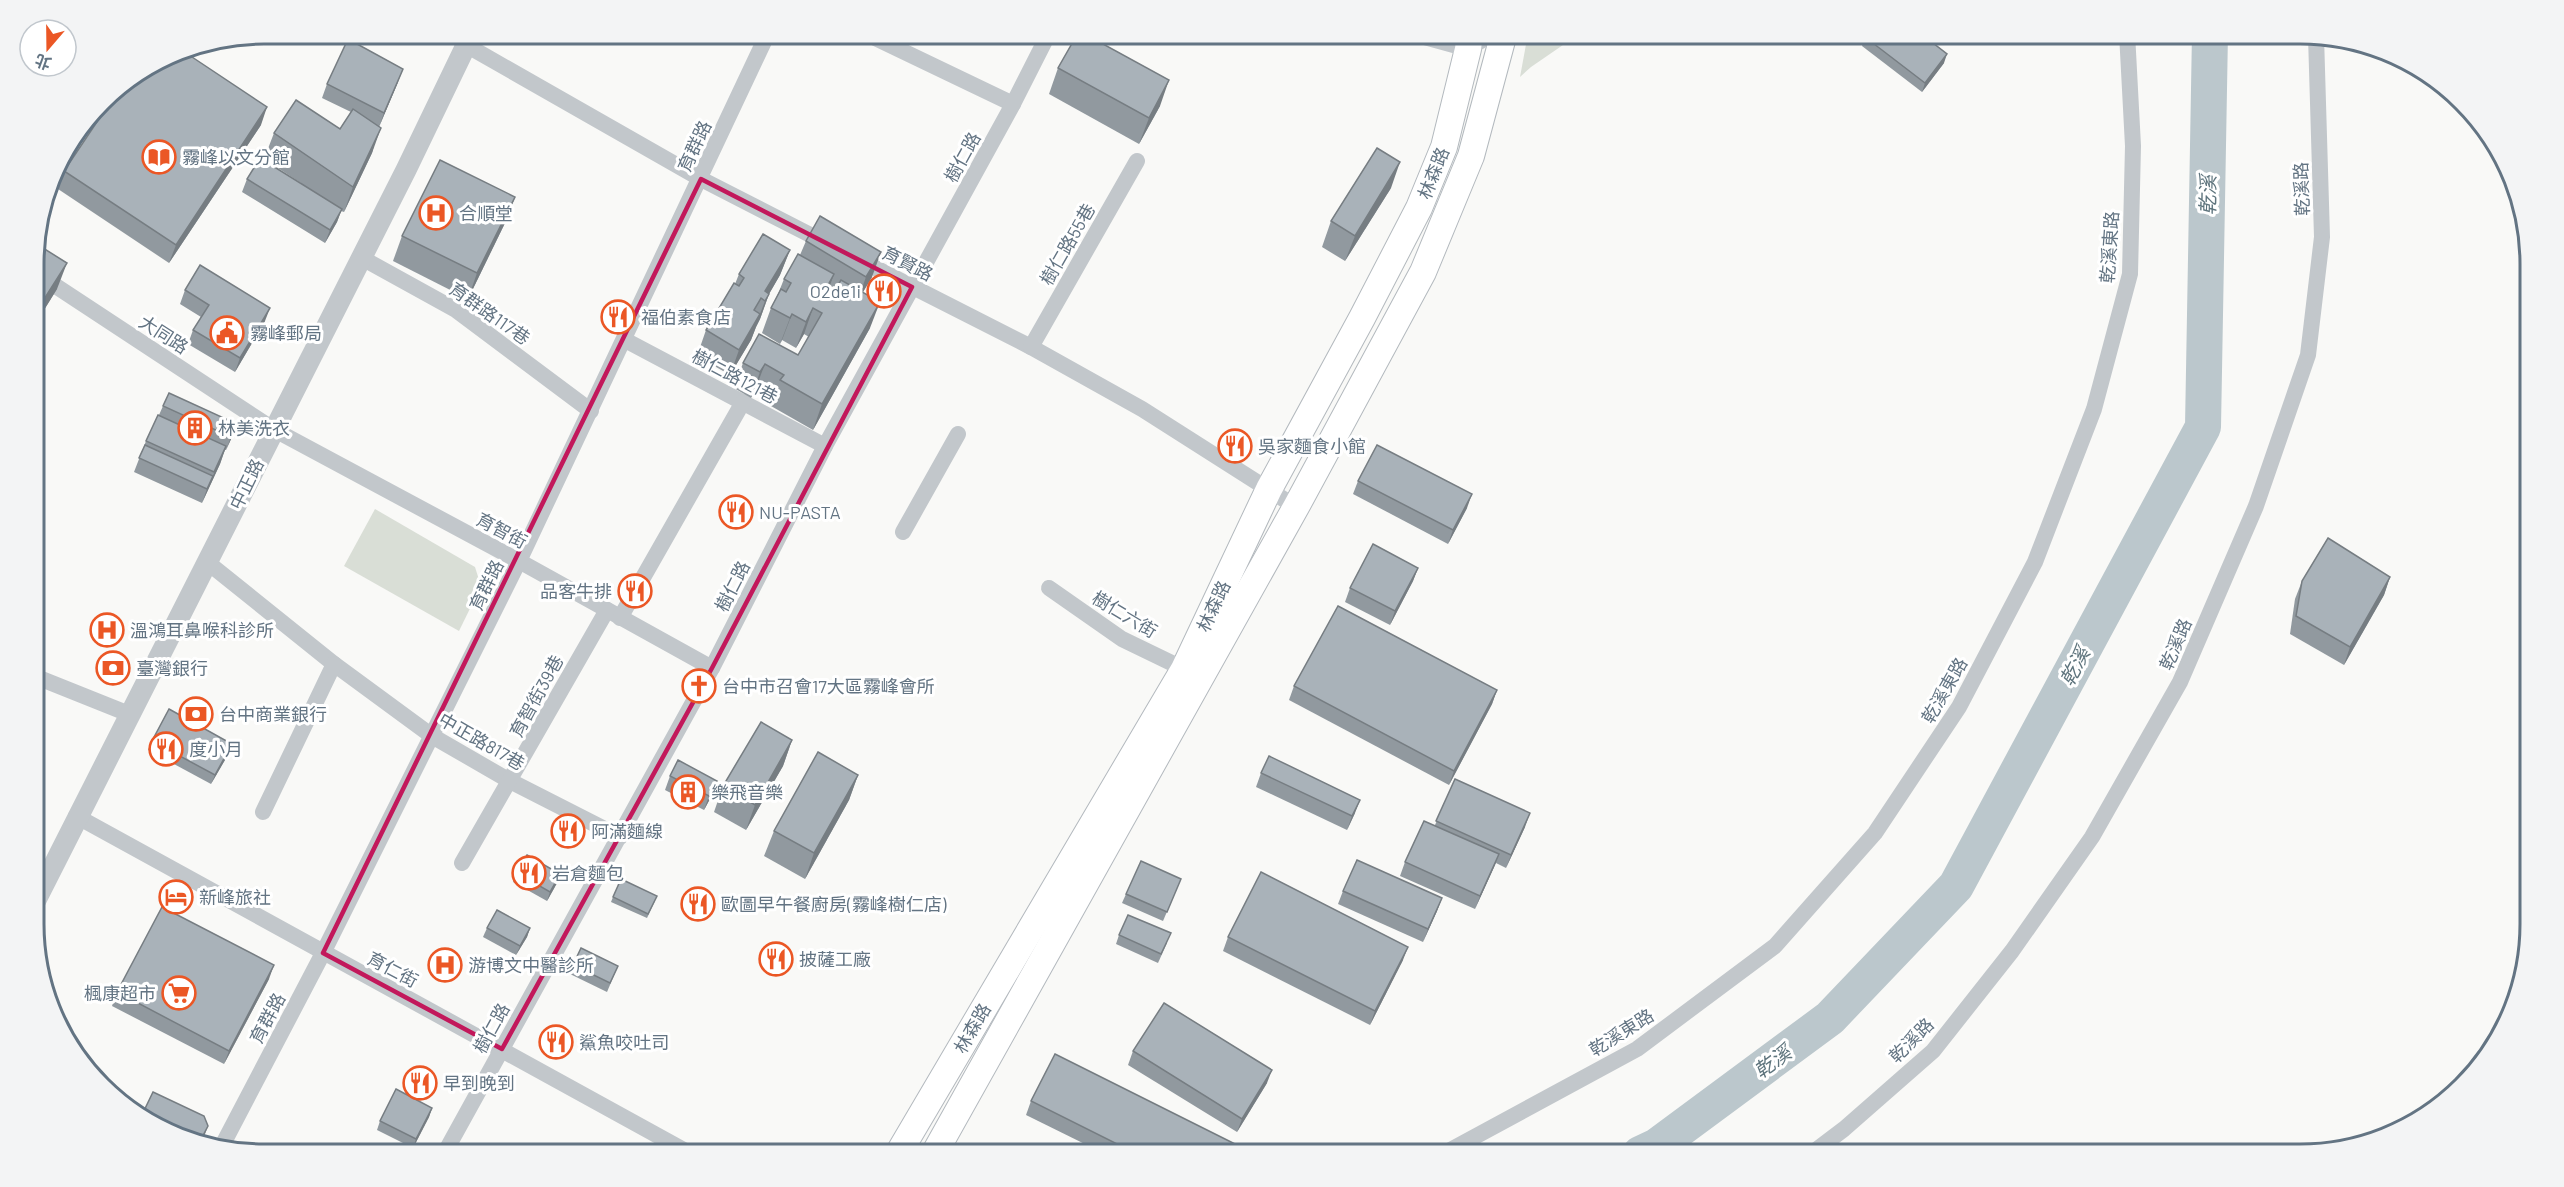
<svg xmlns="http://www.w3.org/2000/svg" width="2564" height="1187" font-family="Barlow,'Noto Sans TC',sans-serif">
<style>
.green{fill:#d9ded6}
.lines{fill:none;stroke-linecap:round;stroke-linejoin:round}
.river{stroke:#bbc7cc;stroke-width:36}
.primary-casing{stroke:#b3b9be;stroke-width:28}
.minor{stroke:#c2c7cb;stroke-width:16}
.tertiary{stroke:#c2c7cb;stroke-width:21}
.primary{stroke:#fff;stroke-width:26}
.wall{fill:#91999f;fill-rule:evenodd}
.shaded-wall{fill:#767d82}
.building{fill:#a9b2b9;stroke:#767d82;stroke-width:1.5}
.marked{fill:none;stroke:#c2185b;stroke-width:4.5;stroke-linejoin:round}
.labels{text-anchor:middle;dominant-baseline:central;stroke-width:6;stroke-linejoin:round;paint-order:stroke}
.street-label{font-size:18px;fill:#637483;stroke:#fff}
.poi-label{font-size:18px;fill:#637483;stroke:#fff;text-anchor:start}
.water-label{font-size:20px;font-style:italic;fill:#5e747d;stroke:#fff}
.rim{fill:none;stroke:#637483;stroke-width:3}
</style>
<rect width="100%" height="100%" fill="#f9f9f7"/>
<g class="green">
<polygon points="1579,34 1531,67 1520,77 1527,39"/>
<polygon points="375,509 475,567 481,586 459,631 344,566"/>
</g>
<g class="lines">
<polyline class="river" points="1640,1154 1657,1146 1830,1018 1956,886 2203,427 2210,33"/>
<defs>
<g id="primary">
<polyline points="898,1154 1184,669 1269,489 1362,318 1419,208 1444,147 1468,49 1470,33"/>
<polyline points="934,1154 1296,507 1423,272 1471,156 1504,33"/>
</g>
</defs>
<use href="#primary" class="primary-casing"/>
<g class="minor">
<polyline points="453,33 466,45 701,179 828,244"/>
<polyline points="1410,33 1468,49 1493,33"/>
<polyline points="867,34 1013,104"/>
<polyline points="360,257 456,310 591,411"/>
<polyline points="856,258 1031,347 1142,409 1296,507"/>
<polyline points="39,275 273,429 519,561 712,668"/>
<polyline points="625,340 825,446"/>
<polyline points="1031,347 1137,161"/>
<polyline points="903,532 958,434"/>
<polyline points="207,562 334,664 432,736 510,781 620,837"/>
<polyline points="1049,588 1122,639 1184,669"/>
<polyline points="620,618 743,402"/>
<polyline points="34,676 129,714"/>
<polyline points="263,812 334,664"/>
<polyline points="76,816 691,1154"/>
<polyline points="462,863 607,610"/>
<polyline points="222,1146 323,953 519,561 768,33"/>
<polyline points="444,1154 712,668 825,446 1013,104 1049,33"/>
<polyline points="1443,1154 1637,1049 1775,946 1875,833 1959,707 2035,562 2094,409 2130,274 2133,146 2127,33"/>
<polyline points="1811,1154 1844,1129 1933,1051 2012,951 2092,837 2180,682 2256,506 2308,355 2322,237 2316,36"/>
</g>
<polyline class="tertiary" points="35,902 406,170 472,33"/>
<use href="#primary" class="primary"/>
</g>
<g class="wall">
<polygon points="1865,37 1944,63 1922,92 1862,46"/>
<polygon points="1058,68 1160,106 1139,144 1049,94"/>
<polygon points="398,82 379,127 372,153 344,212 341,211 337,222 325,243 242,192 247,179 301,183 264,159 274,133 340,129 351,112 322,98 327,84"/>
<polygon points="261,125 169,263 58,189 64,171"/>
<polygon points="1391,188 1345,261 1322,247 1331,221"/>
<polygon points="515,197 505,223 468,299 393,261 402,236"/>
<path d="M806 241 872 277 863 292 870 328 813 430 771 406 773 400 755 390 751 398 734 388 743 363 798 355 809 337 804 334 796 348 782 340 780 344 762 333 771 308 778 294 784 279 800 255ZM830 286 835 289 829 300 826 298Z"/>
<polygon points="34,248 57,289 34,326"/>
<polygon points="790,250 780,275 769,294 760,319 756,327 751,340 730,375 697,356 706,330 735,284 739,274"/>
<polygon points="185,290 265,321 235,372 188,344 193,330 201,317 180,304"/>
<polygon points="163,406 232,437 226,450 225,450 220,464 202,503 134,472 146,441 159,415"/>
<polygon points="1358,481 1467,508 1448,544 1353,494"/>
<polygon points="1418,568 1413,581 1390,625 1345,602 1350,588"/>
<polygon points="2390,577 2384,595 2344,665 2290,634 2295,599 2302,581"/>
<polygon points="1294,686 1497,690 1492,704 1449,785 1289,700"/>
<polygon points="792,740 783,766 746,830 714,812 723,786"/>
<polygon points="152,741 232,744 229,753 211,784 148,750"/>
<polygon points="1261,773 1355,813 1347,830 1256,787"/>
<polygon points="858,775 849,800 805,879 764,856 774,831"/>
<polygon points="670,776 712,795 704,810 665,790"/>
<polygon points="1455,779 1525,827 1506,868 1496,863 1475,909 1400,876 1405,862 1435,825"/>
<polygon points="517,873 557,883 547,901 513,882"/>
<polygon points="1181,879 1163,921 1122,903 1126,894"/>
<polygon points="1343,891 1442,898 1437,911 1423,942 1338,904"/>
<polygon points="613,897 655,901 647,918 611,902"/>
<polygon points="487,928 530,928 527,937 516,955 483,937"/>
<polygon points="1119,935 1167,943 1158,963 1116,944"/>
<polygon points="1228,937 1403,960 1370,1025 1223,951"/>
<polygon points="573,965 618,966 607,992 570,974"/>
<polygon points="269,979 224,1064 112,1006 117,992"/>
<polygon points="1133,1051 1267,1083 1237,1132 1128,1065"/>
<polygon points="1031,1101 1255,1154 1105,1154 1026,1115"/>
<polygon points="432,1108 429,1117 413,1148 377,1130 380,1121"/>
</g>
<g class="shaded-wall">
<polygon points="1947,54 1944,63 1922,92 1925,83"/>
<polygon points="403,69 398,82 379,127 384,113"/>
<polygon points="1169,80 1160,106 1139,144 1149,118"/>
<polygon points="267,107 261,125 169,263 176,245"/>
<polygon points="381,128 372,153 344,212 353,187"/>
<polygon points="1400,162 1391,188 1345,261 1355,236"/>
<polygon points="515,197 505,223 468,299 477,273"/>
<polygon points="342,209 337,222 325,243 330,230"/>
<polygon points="790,250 780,275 769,294 760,319 756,327 751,340 730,375 739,350 760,314 765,301 765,291"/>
<polygon points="881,252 872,277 857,302 866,277"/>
<polygon points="67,263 57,289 34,326 34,323 41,304"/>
<polygon points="834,274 825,300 822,296"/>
<polygon points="880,302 870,328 813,430 822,404"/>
<polygon points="270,308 265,321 235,372 240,358"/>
<polygon points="813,308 804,334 796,348 806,322"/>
<polygon points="792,314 782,340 780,344 790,318"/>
<polygon points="765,364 755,390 751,398 760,372"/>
<polygon points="237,424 232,437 226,450 231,437"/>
<polygon points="226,446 220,464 202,503 207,489"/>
<polygon points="1472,494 1467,508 1448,544 1453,530"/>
<polygon points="1418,568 1413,581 1390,625 1395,611"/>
<polygon points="2390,577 2384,595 2344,665 2350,647"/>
<polygon points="1497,690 1492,704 1449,785 1454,771"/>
<polygon points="792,740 783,766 746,830 755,805"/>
<polygon points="232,744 229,753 211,784 215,775"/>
<polygon points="858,775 849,800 805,879 814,853"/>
<polygon points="717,781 712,795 704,810 709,796"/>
<polygon points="1360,800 1355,813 1347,830 1352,816"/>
<polygon points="1530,813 1525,827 1506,868 1511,855"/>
<polygon points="1499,854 1494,867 1475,909 1480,896"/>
<polygon points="560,874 557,883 547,901 550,892"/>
<polygon points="1442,898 1437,911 1423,942 1428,929"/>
<polygon points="530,928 527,937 516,955 520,946"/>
<polygon points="1408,947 1403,960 1370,1025 1375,1011"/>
<polygon points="274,965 269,979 224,1064 229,1051"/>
<polygon points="1272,1070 1267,1083 1237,1132 1242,1119"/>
<polygon points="432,1108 429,1117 413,1148 416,1139"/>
<polygon points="208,1126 202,1142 200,1141"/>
</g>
<g class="building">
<polygon points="1078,33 1083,33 1169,80 1149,118 1058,68"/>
<polygon points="1869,33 1920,33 1947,54 1925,83 1865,37"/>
<polygon points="348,39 403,69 384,113 327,84"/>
<polygon points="180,49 267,107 176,245 64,171 123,83 176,50"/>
<polygon points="296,100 340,129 353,109 381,128 353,187 274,133"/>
<polygon points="1377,148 1400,162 1355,236 1331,221"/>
<polygon points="260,158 342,209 330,230 247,179"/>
<polygon points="440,160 515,197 477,273 402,236"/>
<polygon points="820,216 881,252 866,277 806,241"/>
<polygon points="763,234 790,250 765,291 769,294 765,301 761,298 754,310 760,314 739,350 706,330 734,283 739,286 744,278 739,274"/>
<polygon points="35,243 67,263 41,304 34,299 34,248"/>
<polygon points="798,254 834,274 822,296 829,300 841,280 880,302 822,404 780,380 784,375 765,364 760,372 743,363 759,334 798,355 822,313 813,308 806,322 792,314 790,318 771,308 781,289 786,292 791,283 784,279"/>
<polygon points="200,265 270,308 240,358 193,330 209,305 185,290"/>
<polygon points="169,393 237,424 231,437 163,406"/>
<polygon points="158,415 226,446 214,472 146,441"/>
<polygon points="145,445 213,476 207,489 139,458"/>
<polygon points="1377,445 1472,494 1453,530 1358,481"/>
<polygon points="2328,538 2390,577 2350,647 2296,616 2302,581"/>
<polygon points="1373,544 1418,568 1395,611 1350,588"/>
<polygon points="1338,606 1497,690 1454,771 1294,686"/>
<polygon points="169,709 232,744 215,775 152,741"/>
<polygon points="761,722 792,740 755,805 723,786"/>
<polygon points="818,752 858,775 814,853 774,831"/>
<polygon points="1269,756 1360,800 1352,816 1261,773"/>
<polygon points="678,760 717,781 709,796 670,776"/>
<polygon points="1455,779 1530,813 1511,855 1436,821"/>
<polygon points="1424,821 1499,854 1480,896 1405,862"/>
<polygon points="527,855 560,874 550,892 517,873"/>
<polygon points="1357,860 1442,898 1428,929 1343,891"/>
<polygon points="1141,861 1181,879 1167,912 1126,894"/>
<polygon points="1261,872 1408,947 1375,1011 1228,937"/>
<polygon points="621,879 657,896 648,914 613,897"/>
<polygon points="162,907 274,965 229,1051 117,992"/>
<polygon points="497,910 530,928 520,946 487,928"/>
<polygon points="1128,915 1171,933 1161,954 1119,935"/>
<polygon points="581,948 618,966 610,983 573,965"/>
<polygon points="1164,1003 1272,1070 1242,1119 1133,1051"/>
<polygon points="1055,1054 1255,1154 1137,1154 1031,1101"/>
<polygon points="396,1089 432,1108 416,1139 380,1121"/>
<polygon points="153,1092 204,1116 208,1126 200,1141 175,1136 141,1117"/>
</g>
<path class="marked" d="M701 179 912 287 712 668 502 1049 323 953Z"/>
<defs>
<symbol id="library-ring" viewBox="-11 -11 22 22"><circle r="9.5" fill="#fff" stroke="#eb5725" stroke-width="1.5"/><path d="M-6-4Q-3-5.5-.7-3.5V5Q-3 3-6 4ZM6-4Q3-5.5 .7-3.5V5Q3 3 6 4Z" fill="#eb5725"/></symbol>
<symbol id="hospital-ring" viewBox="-11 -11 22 22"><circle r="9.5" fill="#fff" stroke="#eb5725" stroke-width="1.5"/><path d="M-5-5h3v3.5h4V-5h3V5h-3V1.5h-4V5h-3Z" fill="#eb5725"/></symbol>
<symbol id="restaurant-ring" viewBox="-11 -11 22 22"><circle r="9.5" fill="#fff" stroke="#eb5725" stroke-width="1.5"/><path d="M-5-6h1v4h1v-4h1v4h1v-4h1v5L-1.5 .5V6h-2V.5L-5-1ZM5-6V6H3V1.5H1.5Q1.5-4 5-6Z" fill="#eb5725"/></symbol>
<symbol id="civic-ring" viewBox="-11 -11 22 22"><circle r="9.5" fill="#fff" stroke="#eb5725" stroke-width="1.5"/><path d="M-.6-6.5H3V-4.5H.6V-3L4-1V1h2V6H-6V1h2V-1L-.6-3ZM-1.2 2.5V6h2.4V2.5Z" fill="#eb5725"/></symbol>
<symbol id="building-ring" viewBox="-11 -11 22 22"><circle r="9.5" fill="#fff" stroke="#eb5725" stroke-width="1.5"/><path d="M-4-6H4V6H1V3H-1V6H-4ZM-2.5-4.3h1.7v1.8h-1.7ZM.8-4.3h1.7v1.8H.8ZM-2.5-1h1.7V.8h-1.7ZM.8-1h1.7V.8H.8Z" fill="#eb5725"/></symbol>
<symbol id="bank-ring" viewBox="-11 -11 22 22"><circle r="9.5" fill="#fff" stroke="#eb5725" stroke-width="1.5"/><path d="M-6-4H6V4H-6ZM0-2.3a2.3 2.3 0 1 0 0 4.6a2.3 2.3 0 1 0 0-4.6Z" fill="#eb5725"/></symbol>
<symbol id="church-ring" viewBox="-11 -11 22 22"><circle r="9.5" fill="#fff" stroke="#eb5725" stroke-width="1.5"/><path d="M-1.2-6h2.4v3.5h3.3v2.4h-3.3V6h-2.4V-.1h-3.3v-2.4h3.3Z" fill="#eb5725"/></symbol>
<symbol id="hotel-ring" viewBox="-11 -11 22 22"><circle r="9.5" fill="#fff" stroke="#eb5725" stroke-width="1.5"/><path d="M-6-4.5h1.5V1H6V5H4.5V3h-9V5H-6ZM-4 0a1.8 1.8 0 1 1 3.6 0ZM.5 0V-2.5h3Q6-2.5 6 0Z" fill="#eb5725"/></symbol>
<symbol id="supermarket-ring" viewBox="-11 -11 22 22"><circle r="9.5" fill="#fff" stroke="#eb5725" stroke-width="1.5"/><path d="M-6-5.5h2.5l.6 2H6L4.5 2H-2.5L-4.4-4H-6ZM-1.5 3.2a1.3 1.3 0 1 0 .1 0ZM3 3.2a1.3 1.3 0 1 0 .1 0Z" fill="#eb5725"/></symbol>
</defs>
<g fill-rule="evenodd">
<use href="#library-ring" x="140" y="138" width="38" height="38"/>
<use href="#hospital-ring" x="417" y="194" width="38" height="38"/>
<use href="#restaurant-ring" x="865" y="272" width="38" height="38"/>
<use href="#restaurant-ring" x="599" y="298" width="38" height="38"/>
<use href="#civic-ring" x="208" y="314" width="38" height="38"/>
<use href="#building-ring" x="176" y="409" width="38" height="38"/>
<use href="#restaurant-ring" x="1216" y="427" width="38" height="38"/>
<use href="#restaurant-ring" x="717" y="493" width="38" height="38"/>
<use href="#restaurant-ring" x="616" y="572" width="38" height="38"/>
<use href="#hospital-ring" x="88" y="611" width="38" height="38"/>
<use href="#bank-ring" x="94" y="649" width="38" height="38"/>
<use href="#church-ring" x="680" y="667" width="38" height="38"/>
<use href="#bank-ring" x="177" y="695" width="38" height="38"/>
<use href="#restaurant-ring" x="147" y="730" width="38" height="38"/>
<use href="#building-ring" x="669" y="773" width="38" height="38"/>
<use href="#restaurant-ring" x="549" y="812" width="38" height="38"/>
<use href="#restaurant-ring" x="510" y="854" width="38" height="38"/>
<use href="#hotel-ring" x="157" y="878" width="38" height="38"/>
<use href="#restaurant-ring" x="679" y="885" width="38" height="38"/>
<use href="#restaurant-ring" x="757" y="940" width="38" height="38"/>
<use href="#hospital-ring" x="426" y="946" width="38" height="38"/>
<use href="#supermarket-ring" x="160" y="974" width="38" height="38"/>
<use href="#restaurant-ring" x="537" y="1023" width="38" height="38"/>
<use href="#restaurant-ring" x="401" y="1064" width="38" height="38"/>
</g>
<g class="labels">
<g class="street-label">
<text transform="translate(694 146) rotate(-65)">育群路</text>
<text transform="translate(962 157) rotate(-61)">樹仁路</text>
<text transform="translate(1433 173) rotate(-68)">林森路</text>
<text transform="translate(2301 189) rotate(-92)">乾溪路</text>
<text transform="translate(1067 244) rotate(-60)">樹仁路55巷</text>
<text transform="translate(2109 247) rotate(-86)">乾溪東路</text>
<text transform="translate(908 263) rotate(27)">育賢路</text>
<text transform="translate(490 313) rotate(35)">育群路117巷</text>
<text transform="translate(164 334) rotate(33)">大同路</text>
<text transform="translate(735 376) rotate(28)">樹仁路121巷</text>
<text transform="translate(246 484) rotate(-64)">中正路</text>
<text transform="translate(502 530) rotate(28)">育智街</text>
<text transform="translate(486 585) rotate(-64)">育群路</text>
<text transform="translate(732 586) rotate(-63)">樹仁路</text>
<text transform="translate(1213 606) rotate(-65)">林森路</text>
<text transform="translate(1125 614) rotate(31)">樹仁六街</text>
<text transform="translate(2175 644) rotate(-67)">乾溪路</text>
<text transform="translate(1944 690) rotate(-60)">乾溪東路</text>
<text transform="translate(536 696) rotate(-61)">育智街39巷</text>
<text transform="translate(482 741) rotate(30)">中正路817巷</text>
<text transform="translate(393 969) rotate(28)">育仁街</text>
<text transform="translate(267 1018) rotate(-62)">育群路</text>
<text transform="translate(491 1028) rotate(-61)">樹仁路</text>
<text transform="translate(972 1028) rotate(-60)">林森路</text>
<text transform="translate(1621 1032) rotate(-32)">乾溪東路</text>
<text transform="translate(1911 1040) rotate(-45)">乾溪路</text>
</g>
<g class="poi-label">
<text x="182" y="157">霧峰以文分館</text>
<text x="459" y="213">合順堂</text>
<text x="861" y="291" text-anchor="end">O2de1i</text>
<text x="641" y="317">福伯素食店</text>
<text x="250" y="333">霧峰郵局</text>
<text x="218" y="428">林美洗衣</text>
<text x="1258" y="446">吳家麵食小館</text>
<text x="759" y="512">NU-PASTA</text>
<text x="612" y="591" text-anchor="end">品客牛排</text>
<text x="130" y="630">溫鴻耳鼻喉科診所</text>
<text x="136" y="668">臺灣銀行</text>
<text x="722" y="686">台中市召會17大區霧峰會所</text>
<text x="219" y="714">台中商業銀行</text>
<text x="189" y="749">度小月</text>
<text x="711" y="792">樂飛音樂</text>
<text x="591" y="831">阿滿麵線</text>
<text x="552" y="873">岩倉麵包</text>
<text x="199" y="897">新峰旅社</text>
<text x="721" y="904">歐圖早午餐廚房(霧峰樹仁店)</text>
<text x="799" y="959">披薩工廠</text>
<text x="468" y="965">游博文中醫診所</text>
<text x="156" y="993" text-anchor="end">楓康超市</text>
<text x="579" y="1042">鯊魚咬吐司</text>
<text x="443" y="1083">早到晚到</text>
</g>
<g class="water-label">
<text transform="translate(2207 195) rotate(-89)">乾溪</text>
<text transform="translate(2074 666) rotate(-62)">乾溪</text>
<text transform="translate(1772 1061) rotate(-36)">乾溪</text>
</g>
</g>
<path d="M0 0H2564V1187H0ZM264 44H2300A220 220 0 0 1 2520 264V924A220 220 0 0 1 2300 1144H264A220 220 0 0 1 44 924V264A220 220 0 0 1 264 44Z" fill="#f3f4f5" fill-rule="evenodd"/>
<path class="rim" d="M264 44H2300A220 220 0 0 1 2520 264V924A220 220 0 0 1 2300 1144H264A220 220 0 0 1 44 924V264A220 220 0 0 1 264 44Z"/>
<g transform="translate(48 48) rotate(200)"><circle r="28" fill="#ffffff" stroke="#c1c7cd" stroke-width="1.5"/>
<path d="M0-4.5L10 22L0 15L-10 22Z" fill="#eb5725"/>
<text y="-9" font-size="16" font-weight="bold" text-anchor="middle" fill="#637483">北</text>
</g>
</svg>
